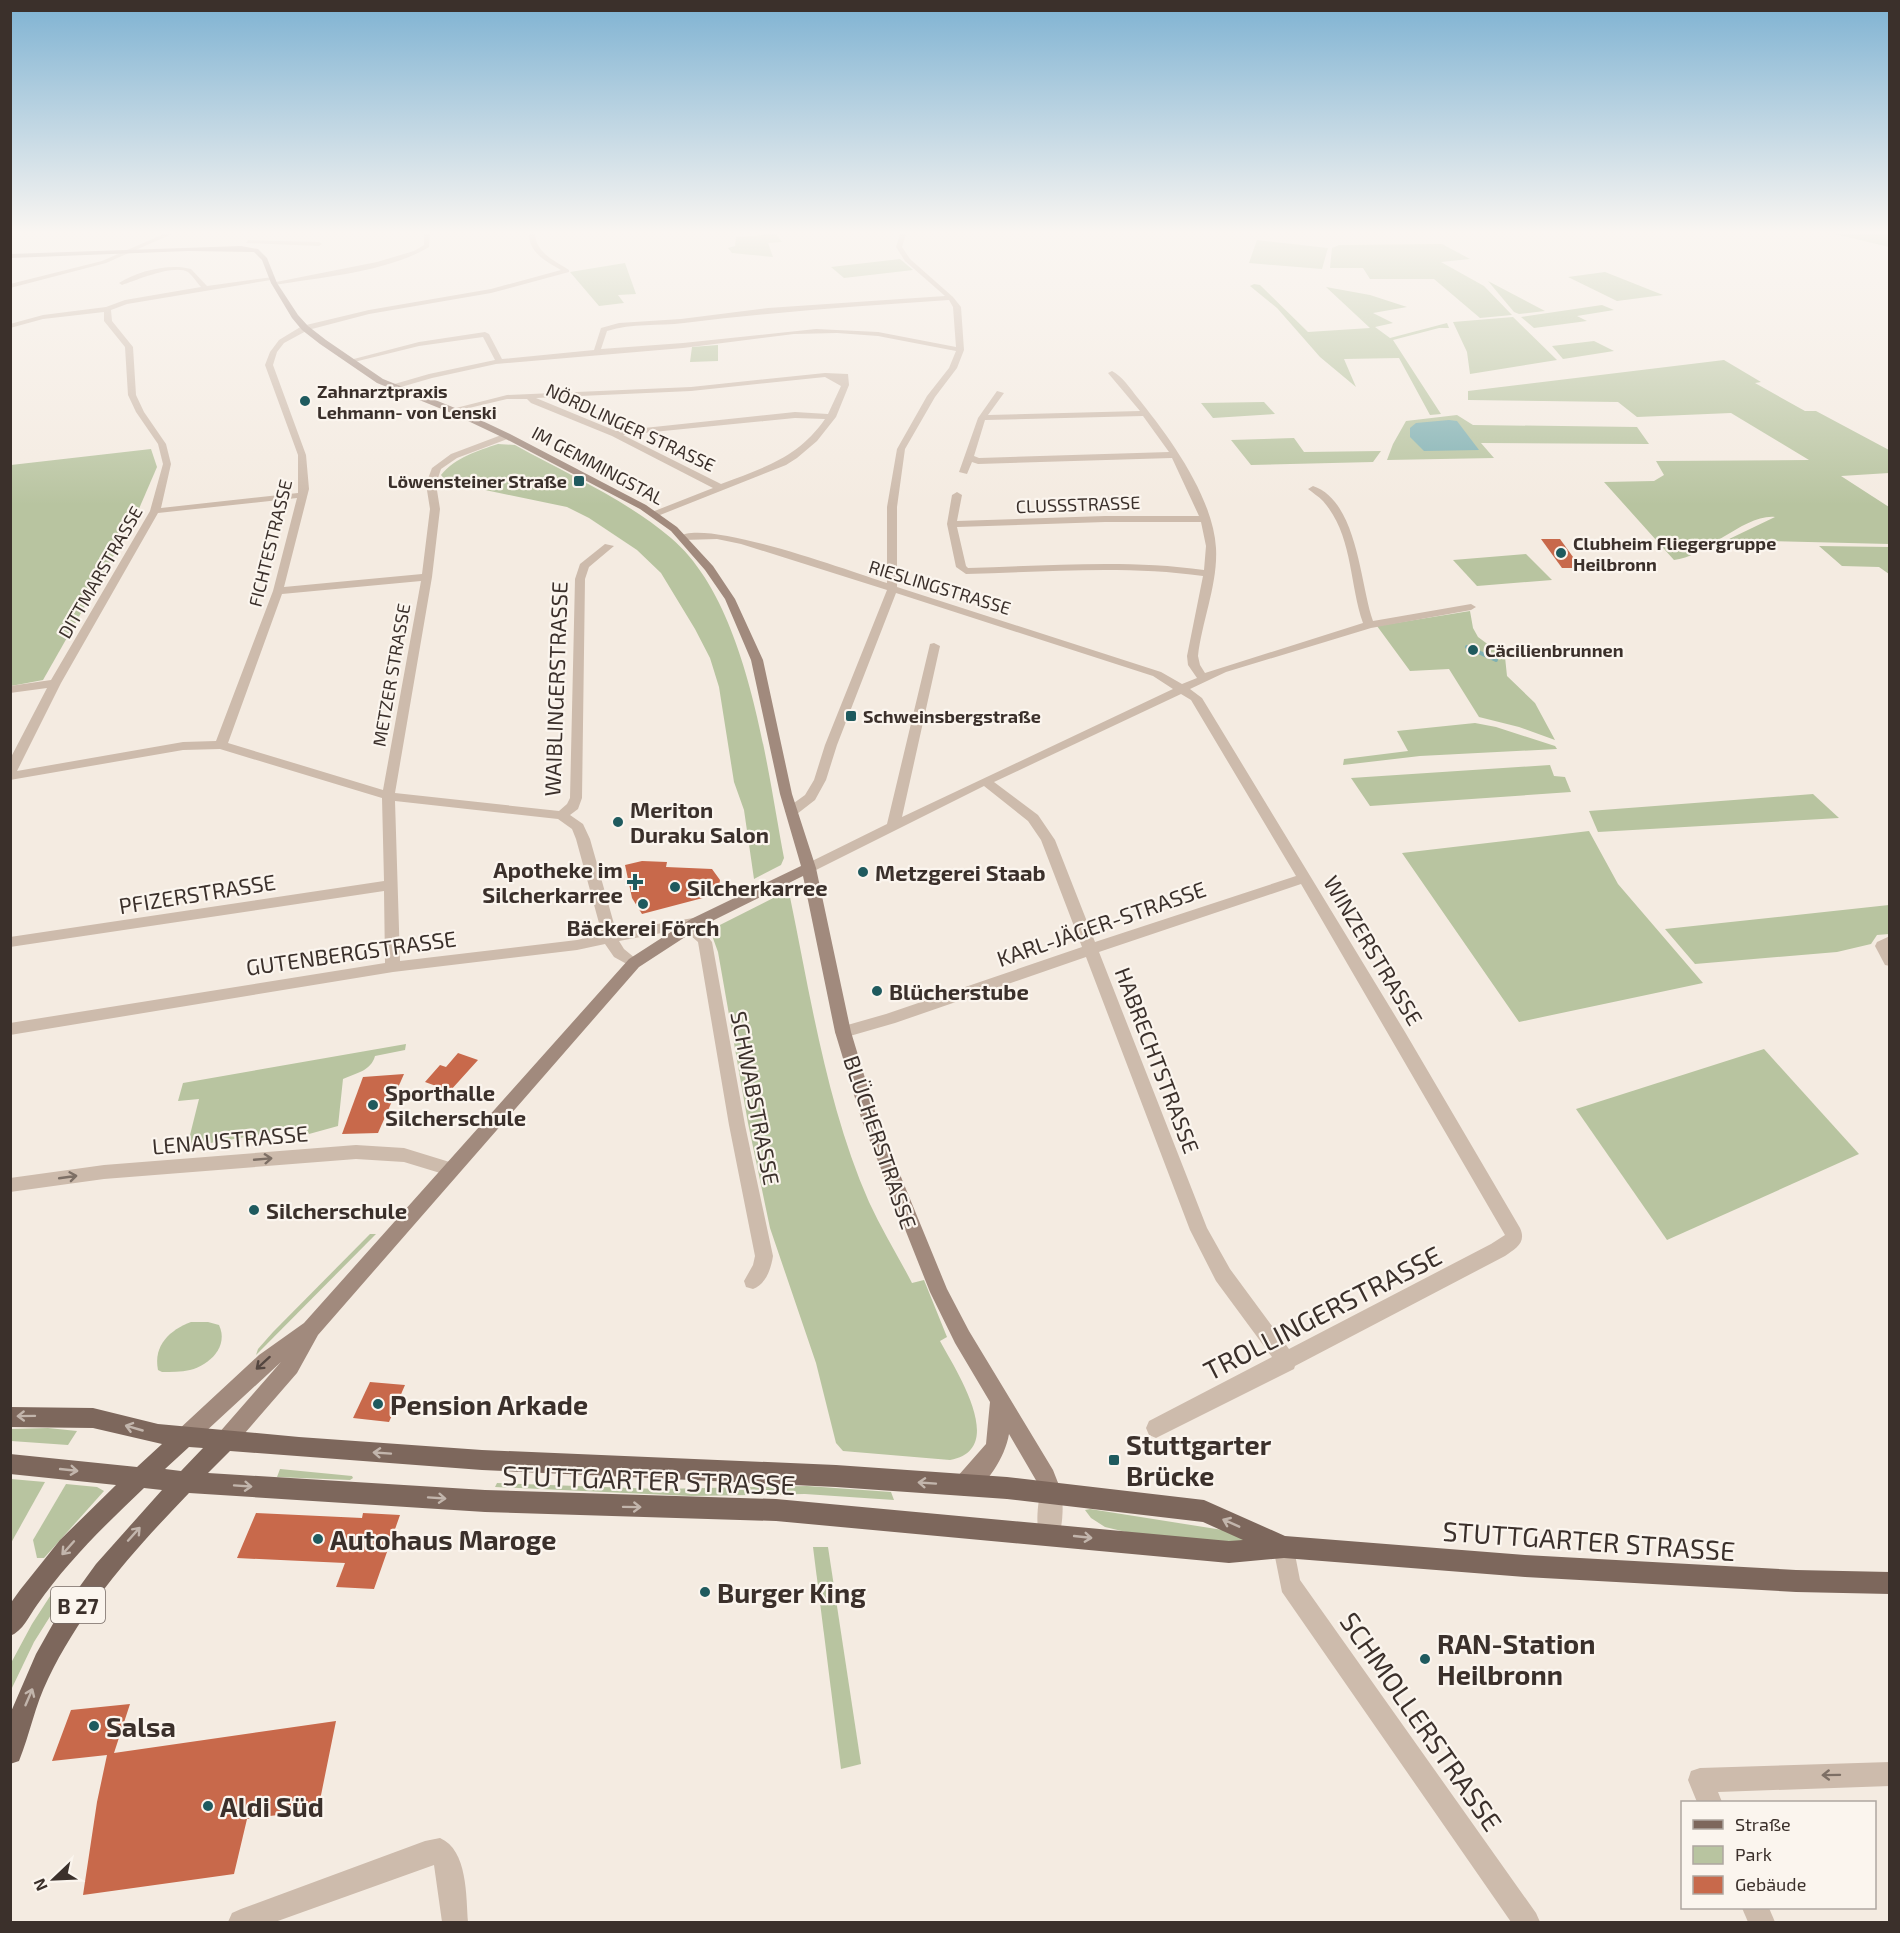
<svg xmlns="http://www.w3.org/2000/svg" width="1900" height="1933" font-family="'Exo 2',sans-serif">
<style>
.green{fill:#b8c4a0}
.water{fill:#7fb0b2}
.lines{fill:none;stroke-linecap:round;stroke-linejoin:round}
.stream{stroke:#7fb0b2;stroke-width:4}
.building{fill:#c8694b}
.street{fill:#cdbbac;fill-rule:evenodd}
.secondary{fill:#a18a7d;fill-rule:evenodd}
.primary{fill:#7d675c;fill-rule:evenodd}
.oneway{stroke:#7d6f65}
.oneway2{stroke:#544640}
.oneway3{stroke:#c2b5ac}
.poi-dot{fill:#1f5a5e;stroke:#fbf5ee;stroke-width:2}
.labels{text-anchor:middle;dominant-baseline:central;stroke-width:4.5;stroke-linejoin:round;paint-order:stroke}
.far-poi-label{font-size:18px;font-weight:bold;fill:#3b302b;stroke:#fbf5ee;text-anchor:start}
.far-street-label{font-size:18px;fill:#3b302b;stroke:#fbf5ee}
.shield{fill:#fbf5ee;stroke:#756b66;stroke-width:1.5}
.shield-label{font-size:21px;font-weight:bold;fill:#3b302b}
.street-label{font-size:22px;fill:#3b302b;stroke:#fbf5ee}
.poi-label{font-size:22px;font-weight:bold;fill:#3b302b;stroke:#fbf5ee;text-anchor:start}
.near-street-label{font-size:27px;fill:#3b302b;stroke:#fbf5ee}
.near-poi-label{font-size:27px;font-weight:bold;fill:#3b302b;stroke:#fbf5ee;text-anchor:start}
</style>
<rect width="100%" height="100%" fill="#f4ebe1"/>
<g class="green">
<polygon points="776,234 782,242 768,243 773,257 732,253 728,248 735,246 736,237"/>
<polygon points="1835,234 1889,234 1889,247"/>
<polygon points="1257,240 1328,248 1322,269 1249,263"/>
<polygon points="1442,244 1470,259 1441,262 1484,286 1512,315 1480,318 1434,279 1370,279 1363,268 1330,268 1332,248 1339,245"/>
<polygon points="900,259 913,270 844,278 831,267"/>
<polygon points="625,263 636,294 618,295 624,303 599,306 570,272"/>
<polygon points="1605,272 1663,295 1617,301 1568,277"/>
<polygon points="1488,281 1545,311 1519,314 1514,312"/>
<polygon points="1254,284 1260,285 1308,332 1370,328 1326,287 1370,295 1407,307 1373,313 1393,323 1375,327 1390,338 1447,323 1449,328 1439,328 1393,340 1441,414 1430,415 1399,358 1344,359 1356,387 1320,357 1277,308 1250,286"/>
<polygon points="1602,305 1614,310 1577,316 1587,321 1534,328 1521,317"/>
<polygon points="1513,317 1557,360 1470,374 1467,352 1453,322"/>
<polygon points="1594,341 1614,351 1563,359 1552,346"/>
<polygon points="718,345 718,361 690,362 692,347"/>
<path d="M1724 360 1761 382 1755 383 1805 411H1816L1889 450V473L1841 476 1889 507V544L1727 540 1775 517C1744 514 1704 558 1674 560L1604 482 1654 481 1664 475 1656 461 1809 460 1731 413 1637 417 1618 402 1468 400V391Z"/>
<polygon points="1264,402 1275,414 1213,418 1201,403"/>
<polygon points="1457,415 1473,425 1637,427 1649,444 1481,443 1494,458 1387,460 1393,444 1406,421"/>
<polygon points="1294,438 1304,452 1381,451 1373,462 1251,465 1231,440"/>
<path d="M498 444 515 445C567 474 625 499 671 538 748 603 766 763 784 858L781 865 754 879 744 810 734 782 719 687 710 658 695 629 661 573 637 550 589 518 567 507 447 482 441 475C456 457 477 451 498 444Z"/>
<polygon points="151,449 157,467 135,518 43,680 11,686 11,465"/>
<polygon points="1819,546 1889,547 1889,574 1879,567 1842,566"/>
<polygon points="1526,554 1552,580 1477,586 1453,560"/>
<polygon points="1470,611 1473,628 1478,637 1505,657 1507,676 1535,703 1555,740 1519,727 1479,717 1449,669 1410,671 1377,626"/>
<polygon points="1475,723 1496,727 1555,746 1557,749 1420,756 1343,765 1344,759 1408,751 1397,731"/>
<polygon points="1550,765 1554,776 1565,777 1571,792 1370,806 1351,778"/>
<polygon points="1813,794 1839,818 1598,832 1589,811"/>
<polygon points="1589,831 1618,884 1703,983 1519,1022 1402,853"/>
<path d="M785 892 790 897C811 999 827 1106 869 1202 882 1230 898 1256 912 1283L924 1280 947 1337 940 1341C955 1369 1009 1450 950 1460L843 1451 836 1443 816 1363 770 1228 748 1123 718 952 710 930Z"/>
<polygon points="1889,905 1889,934 1877,935 1871,944 1837,952 1695,964 1665,929"/>
<path d="M406 1044 405 1050 375 1056C371 1071 356 1073 343 1079L338 1126 309 1134 304 1127 187 1147 199 1099 178 1101 183 1083Z"/>
<polygon points="1764,1049 1859,1154 1667,1240 1576,1109"/>
<polygon points="370,1234 376,1234 256,1355 258,1349 273,1332"/>
<path d="M191 1322H208L219 1325C229 1346 210 1365 190 1370 181 1372 171 1372 162 1372L158 1370C153 1345 170 1330 191 1322Z"/>
<polygon points="48,1428 77,1431 68,1445 11,1441 11,1429"/>
<polygon points="280,1469 352,1476 353,1478 350,1480 277,1477"/>
<polygon points="11,1479 45,1482 11,1543 10,1479"/>
<polygon points="497,1483 659,1489 807,1486 891,1492 894,1500 805,1494 691,1496 495,1487"/>
<polygon points="66,1484 97,1487 104,1491 44,1558 37,1558 33,1540"/>
<polygon points="1090,1509 1229,1531 1248,1541 1250,1546 1126,1532 1105,1527 1091,1518 1085,1510"/>
<polygon points="813,1547 828,1547 861,1764 841,1769"/>
<polygon points="56,1587 68,1588 34,1642 11,1690 11,1663 32,1624"/>
</g>
<polygon class="water" points="1449,420 1457,421 1479,450 1424,451 1410,437 1410,428 1416,423"/>
<g class="lines">
<polyline class="stream" points="1467,647 1496,660"/>
</g>
<g class="building">
<polygon points="1541,539 1560,539 1581,568 1562,568"/>
<polygon points="642,861 667,862 666,867 712,869 720,880 718,894 642,914 632,898 625,865"/>
<polygon points="458,1053 478,1060 450,1091 425,1082 440,1065 446,1067"/>
<polygon points="404,1074 378,1133 342,1134 363,1077"/>
<polygon points="370,1382 405,1385 389,1422 353,1418"/>
<polygon points="256,1513 362,1518 363,1513 400,1515 374,1589 336,1587 345,1563 237,1558"/>
<polygon points="130,1704 114,1753 336,1721 318,1810 247,1819 234,1874 83,1895 97,1802 107,1755 52,1761 71,1710"/>
</g>
<g class="lines">
<g class="street">
<polygon points="164,234 172,234 106,263 10,288 10,284 102,261"/>
<path d="M424 234H430L429 247C387 272 323 277 274 285L271 283 377 262 414 251 424 245Z"/>
<path d="M529 234H535C536 253 555 261 569 270V272L491 293 369 314 308 330 284 343 277 352 273 365 306 455 309 489 284 587 422 574 430 509 426 484 432 468 451 454 504 434H510V438L457 458 441 469 436 484 440 509 432 577 395 793 559 811 567 804 570 798 575 579 580 564 605 544 614 546 589 567 585 579 582 798 578 809 570 815 583 824 590 839 616 931 699 917 706 922 700 927 712 942 745 1125 773 1256C771 1269 766 1284 753 1289L746 1287 744 1281 753 1265 755 1256 729 1125 698 942 683 929 619 941 624 949 641 963 634 968 614 957 605 944 577 950 393 972 10 1035V1023L385 963 384 891 10 947V937L384 881 382 798 220 749 183 750 10 780V759L47 688 10 693V686L51 680 150 511 163 464 158 444 136 412 128 395 125 347 104 321V312L43 319 10 328V324L43 315 106 307 125 300 201 287C197 283 193 276 188 272 174 264 137 280 122 285L119 283C137 271 170 263 191 269L207 286 273 277 271 280 127 304 111 310 112 321 133 347 136 395 144 412 166 444 171 464 161 508 298 493V455L265 365 270 352 279 340 302 326 369 310 491 289 561 270C547 262 529 253 529 234ZM297 498 273 591 216 741 183 742 17 771 61 683 158 513ZM421 581 383 790 228 743 282 594ZM395 801 558 819 572 829 576 839 602 934 577 940 400 961Z"/>
<path d="M900 234H906L902 247 910 259 953 297 961 307 964 350 957 368 935 397 905 449 897 507V587L1161 672 1182 684 1197 678 1188 665 1187 656 1203 576C1125 565 1045 572 966 574L956 567 947 524 952 495 957 492 962 495 957 521 1105 516H1199L1172 458 978 464 972 462 967 474 959 472 978 418 997 391 1004 393 988 415 1140 411 1108 373 1112 371C1122 376 1130 388 1137 397 1168 435 1213 496 1216 548 1218 584 1202 621 1198 656L1200 665 1205 673 1363 623C1349 583 1353 535 1323 501 1318 496 1313 493 1308 489L1313 486C1358 501 1360 585 1373 621L1471 604 1476 607 1471 610 1371 628 1226 672 1190 689 1202 698 1405 1032 1520 1228C1527 1243 1515 1249 1505 1256L1295 1366 1294 1369 1156 1438 1149 1435 1146 1428 1149 1421 1272 1357 1216 1281 1190 1230 1086 957 895 1023 843 1038 837 1036 835 1032 837 1028 886 1014 1082 947 1041 840 1028 821 984 786 814 871 809 872 802 868 804 865 887 824 930 644 934 643 940 646 902 817 1173 689 1153 676 896 593 837 745 826 780 815 800 797 814H787L785 811 787 808 805 795 814 780 825 745 887 590 741 544 717 539 683 540 678 537C704 517 852 572 887 583V507L897 449 927 396 949 368 956 351 878 336 837 333 794 334 683 348 496 364 432 378 394 389H391V385L429 374 495 360 483 337 419 346 350 363 346 361 419 342 485 332 489 334 502 359 594 350 601 328 619 323 681 319 768 308 945 296 905 261 896 247ZM949 300 953 307 956 347 878 332 816 329 683 343 601 349 607 331C632 323 659 326 684 323 772 312 860 306 949 300ZM1143 416 1169 452 979 458 974 456 985 420ZM1105 522H1201L1206 546 1204 570C1126 559 1047 566 968 568L966 566 957 527ZM1181 694 1191 700 1296 876 1095 942 1055 840 1038 815 994 782ZM1301 884 1505 1235 1491 1244 1289 1349 1230 1269 1207 1228 1099 952Z"/>
<polygon points="248,240 319,242 322,244 319,246 246,243"/>
<path d="M825 373 848 374 849 385 836 417 817 441 797 458 786 465 655 517 652 516V512L713 488 612 436 531 403 527 399H507L452 412 448 410 507 395 691 387ZM825 377 841 386 828 414 795 412 616 431 536 398 691 391ZM795 418 825 419C798 458 763 468 721 484L623 435Z"/>
<polygon points="1890,936 1890,966 1885,965 1875,946 1877,942"/>
<polygon points="356,1145 404,1148 456,1164 459,1169 456,1174 450,1176 404,1162 356,1159 104,1179 10,1192 10,1178 104,1165"/>
<path d="M1051 1482 1059 1485C1065 1500 1063 1527 1057 1542L1049 1545 1041 1542C1035 1527 1037 1500 1043 1485Z"/>
<polygon points="1284,1536 1292,1539 1300,1580 1536,1913 1540,1922 1511,1922 1282,1592 1273,1547 1276,1539"/>
<polygon points="1890,1762 1890,1786 1718,1792 1722,1802 1697,1802 1688,1780 1691,1771 1700,1768"/>
<path d="M440 1838C468 1850 466 1897 468 1922H442L434 1865 275 1922H228L232 1913 241 1909 425 1841Z"/>
<polygon points="1742,1908 1769,1908 1775,1922 1748,1922"/>
</g>
<path class="secondary" d="M241 246 258 249 267 258 277 283 298 315 308 326 326 340 383 379 455 408 510 434 646 505 677 527 713 566 735 599 763 660 792 794 816 868 851 1032 878 1121 947 1289 969 1331 1053 1470 1062 1493 1059 1501 1051 1504 1043 1501 1037 1482 1009 1434C1005 1457 987 1487 965 1496L957 1493 954 1485 957 1477 986 1444 990 1402 955 1343 930 1292 862 1121 835 1032 803 876 702 926 639 967 318 1335 297 1373 232 1448 225 1451 218 1448 215 1441 218 1434 281 1362 191 1445 184 1448 177 1445 174 1438 177 1431 259 1355 304 1323 629 959 691 919 801 866 780 794 751 660 725 599 705 570 671 531 640 509 504 438 449 412 377 383 320 344 302 330 292 318 271 283 262 260 254 252 188 251 10 258V254Z"/>
<path class="primary" d="M10 1407 93 1408 158 1424 299 1437 482 1450 836 1465 1007 1477 1204 1500 1285 1536 1525 1555 1796 1570 1890 1572V1594L1796 1592 1525 1577 1284 1558 1229 1563 776 1521 485 1512 189 1493C135 1549 82 1608 48 1679 35 1705 30 1734 19 1761L10 1764V1714L36 1654 54 1622 96 1564 162 1490 144 1488C105 1525 67 1562 37 1605 29 1616 23 1631 10 1636V1604L20 1590 60 1540 116 1485 10 1474V1454L137 1467 162 1444 93 1428 10 1427ZM189 1447 203 1448 181 1471 165 1469ZM230 1451 482 1470 836 1487 1007 1499 1203 1522 1243 1540 1229 1541 776 1499 485 1490 208 1473Z"/>
</g>
<defs><path id="oneway-shaft" d="M-6 0H5M1.5-3L5.5 0L1.5 3" fill="none" stroke-width="1.6" stroke-linecap="round" stroke-linejoin="round" transform="scale(1.5)"/></defs>
<g class="oneway">
<use href="#oneway-shaft" transform="translate(263 1159) rotate(-5)"/>
<use href="#oneway-shaft" transform="translate(68 1177) rotate(-8)"/>
<use href="#oneway-shaft" transform="translate(1831 1775) rotate(179)"/>
</g>
<use class="oneway2" href="#oneway-shaft" transform="translate(263 1363) rotate(138)"/>
<g class="oneway3">
<use href="#oneway-shaft" transform="translate(26 1416) rotate(179)"/>
<use href="#oneway-shaft" transform="translate(134 1428) rotate(-164)"/>
<use href="#oneway-shaft" transform="translate(382 1453) rotate(-176)"/>
<use href="#oneway-shaft" transform="translate(69 1470) rotate(6)"/>
<use href="#oneway-shaft" transform="translate(927 1483) rotate(-176)"/>
<use href="#oneway-shaft" transform="translate(243 1486) rotate(4)"/>
<use href="#oneway-shaft" transform="translate(437 1498) rotate(4)"/>
<use href="#oneway-shaft" transform="translate(632 1507) rotate(1)"/>
<use href="#oneway-shaft" transform="translate(1231 1523) rotate(-156)"/>
<use href="#oneway-shaft" transform="translate(134 1534) rotate(-48)"/>
<use href="#oneway-shaft" transform="translate(1083 1537) rotate(6)"/>
<use href="#oneway-shaft" transform="translate(68 1548) rotate(132)"/>
<use href="#oneway-shaft" transform="translate(29 1697) rotate(-67)"/>
</g>
<linearGradient id="sky" x2="0" y2="1"><stop stop-color="#7eb2d2"/><stop offset="0.46" stop-color="#faf6f2"/><stop offset="1" stop-color="#faf6f2" stop-opacity="0"/></linearGradient>
<rect width="1900" height="505" fill="url(#sky)"/>
<g class="poi-dot">
<circle cx="305" cy="401" r="6"/>
<rect x="573" y="475" width="12" height="12" rx="3"/>
<circle cx="1561" cy="553" r="6"/>
<circle cx="1473" cy="650" r="6"/>
<rect x="845" y="710" width="12" height="12" rx="3"/>
<circle cx="618" cy="822" r="6"/>
<circle cx="863" cy="872" r="6"/>
<path d="M632 873h6v6h6v6h-6v6h-6v-6h-6v-6h6z"/>
<circle cx="675" cy="887" r="6"/>
<circle cx="643" cy="904" r="6"/>
<circle cx="877" cy="991" r="6"/>
<circle cx="373" cy="1105" r="6"/>
<circle cx="254" cy="1210" r="6"/>
<circle cx="378" cy="1404" r="6"/>
<rect x="1108" y="1454" width="12" height="12" rx="3"/>
<circle cx="318" cy="1539" r="6"/>
<circle cx="705" cy="1592" r="6"/>
<circle cx="1425" cy="1659" r="6"/>
<circle cx="94" cy="1726" r="6"/>
<circle cx="208" cy="1806" r="6"/>
</g>
<g class="labels">
<g class="far-poi-label">
<text x="317" y="391">Zahnarztpraxis<tspan x="317" dy="21">Lehmann- von Lenski</tspan></text>
<text x="567" y="481" text-anchor="end">Löwensteiner Straße</text>
<text x="1573" y="543">Clubheim Fliegergruppe<tspan x="1573" dy="21">Heilbronn</tspan></text>
<text x="1485" y="650">Cäcilienbrunnen</text>
<text x="863" y="716">Schweinsbergstraße</text>
</g>
<g class="far-street-label">
<text transform="translate(631 427) rotate(25)">NÖRDLINGER STRASSE</text>
<text transform="translate(598 465) rotate(28)">IM GEMMINGSTAL</text>
<text transform="translate(1078 504) rotate(-2)">CLUSSSTRASSE</text>
<text transform="translate(270 543) rotate(-76)">FICHTESTRASSE</text>
<text transform="translate(100 572) rotate(-60)">DITTMARSTRASSE</text>
<text transform="translate(940 587) rotate(17)">RIESLINGSTRASSE</text>
<text transform="translate(391 675) rotate(-80)">METZER STRASSE</text>
</g>
<rect class="shield" x="51" y="1587" width="54" height="36" rx="4.5"/>
<g class="shield-label">
<text x="78" y="1605">B 27</text>
</g>
<g class="street-label">
<text transform="translate(555 689) rotate(-88)">WAIBLINGERSTRASSE</text>
<text transform="translate(197 893) rotate(-9)">PFIZERSTRASSE</text>
<text transform="translate(1101 923) rotate(-19)">KARL-JÄGER-STRASSE</text>
<text transform="translate(1374 950) rotate(59)">WINZERSTRASSE</text>
<text transform="translate(351 952) rotate(-8)">GUTENBERGSTRASSE</text>
<text transform="translate(1158 1060) rotate(69)">HABRECHTSTRASSE</text>
<text transform="translate(756 1098) rotate(79)">SCHWABSTRASSE</text>
<text transform="translate(230 1139) rotate(-5)">LENAUSTRASSE</text>
<text transform="translate(881 1142) rotate(71)">BLÜCHERSTRASSE</text>
</g>
<g class="poi-label">
<text x="630" y="809">Meriton<tspan x="630" dy="25">Duraku Salon</tspan></text>
<text x="623" y="869" text-anchor="end">Apotheke im<tspan x="623" dy="25">Silcherkarree</tspan></text>
<text x="875" y="872">Metzgerei Staab</text>
<text x="687" y="887">Silcherkarree</text>
<text x="643" y="927" text-anchor="middle">Bäckerei Förch</text>
<text x="889" y="991">Blücherstube</text>
<text x="385" y="1092">Sporthalle<tspan x="385" dy="25">Silcherschule</tspan></text>
<text x="266" y="1210">Silcherschule</text>
</g>
<g class="near-street-label">
<text transform="translate(1322 1312) rotate(-27)">TROLLINGERSTRASSE</text>
<text transform="translate(649 1479) rotate(2)">STUTTGARTER STRASSE</text>
<text transform="translate(1589 1540) rotate(4)">STUTTGARTER STRASSE</text>
<text transform="translate(1422 1721) rotate(55)">SCHMOLLERSTRASSE</text>
</g>
<g class="near-poi-label">
<text x="390" y="1404">Pension Arkade</text>
<text x="1126" y="1444">Stuttgarter<tspan x="1126" dy="31">Brücke</tspan></text>
<text x="330" y="1539">Autohaus Maroge</text>
<text x="717" y="1592">Burger King</text>
<text x="1437" y="1643">RAN-Station<tspan x="1437" dy="31">Heilbronn</tspan></text>
<text x="106" y="1726">Salsa</text>
<text x="220" y="1806">Aldi Süd</text>
</g>
</g>
<rect width="1900" height="1933" fill="none" stroke="#3b302b" stroke-width="24"/>
<rect x="1681" y="1801" width="195" height="108" fill="#fbf5ee" stroke="#aea6a0" stroke-width="1.5"/>
<rect x="1693" y="1820" width="30" height="9" fill="#7d675c" stroke="#aea6a0" stroke-width="1.5"/>
<text x="1735" y="1831" font-size="18" fill="#3b302b">Straße</text>
<rect x="1693" y="1846" width="30" height="18" fill="#b8c4a0" stroke="#aea6a0" stroke-width="1.5"/>
<text x="1735" y="1861" font-size="18" fill="#3b302b">Park</text>
<rect x="1693" y="1876" width="30" height="18" fill="#c8694b" stroke="#aea6a0" stroke-width="1.5"/>
<text x="1735" y="1891" font-size="18" fill="#3b302b">Gebäude</text>
<g transform="translate(54 1879) rotate(247)" stroke="#fbf5ee" stroke-width="4.5" paint-order="stroke">
<path d="M0-4.5L10 22L0 15L-10 22Z" fill="#3b302b"/>
<text y="-9" font-size="16" font-weight="bold" text-anchor="middle" fill="#3b302b">N</text>
</g>
</svg>
